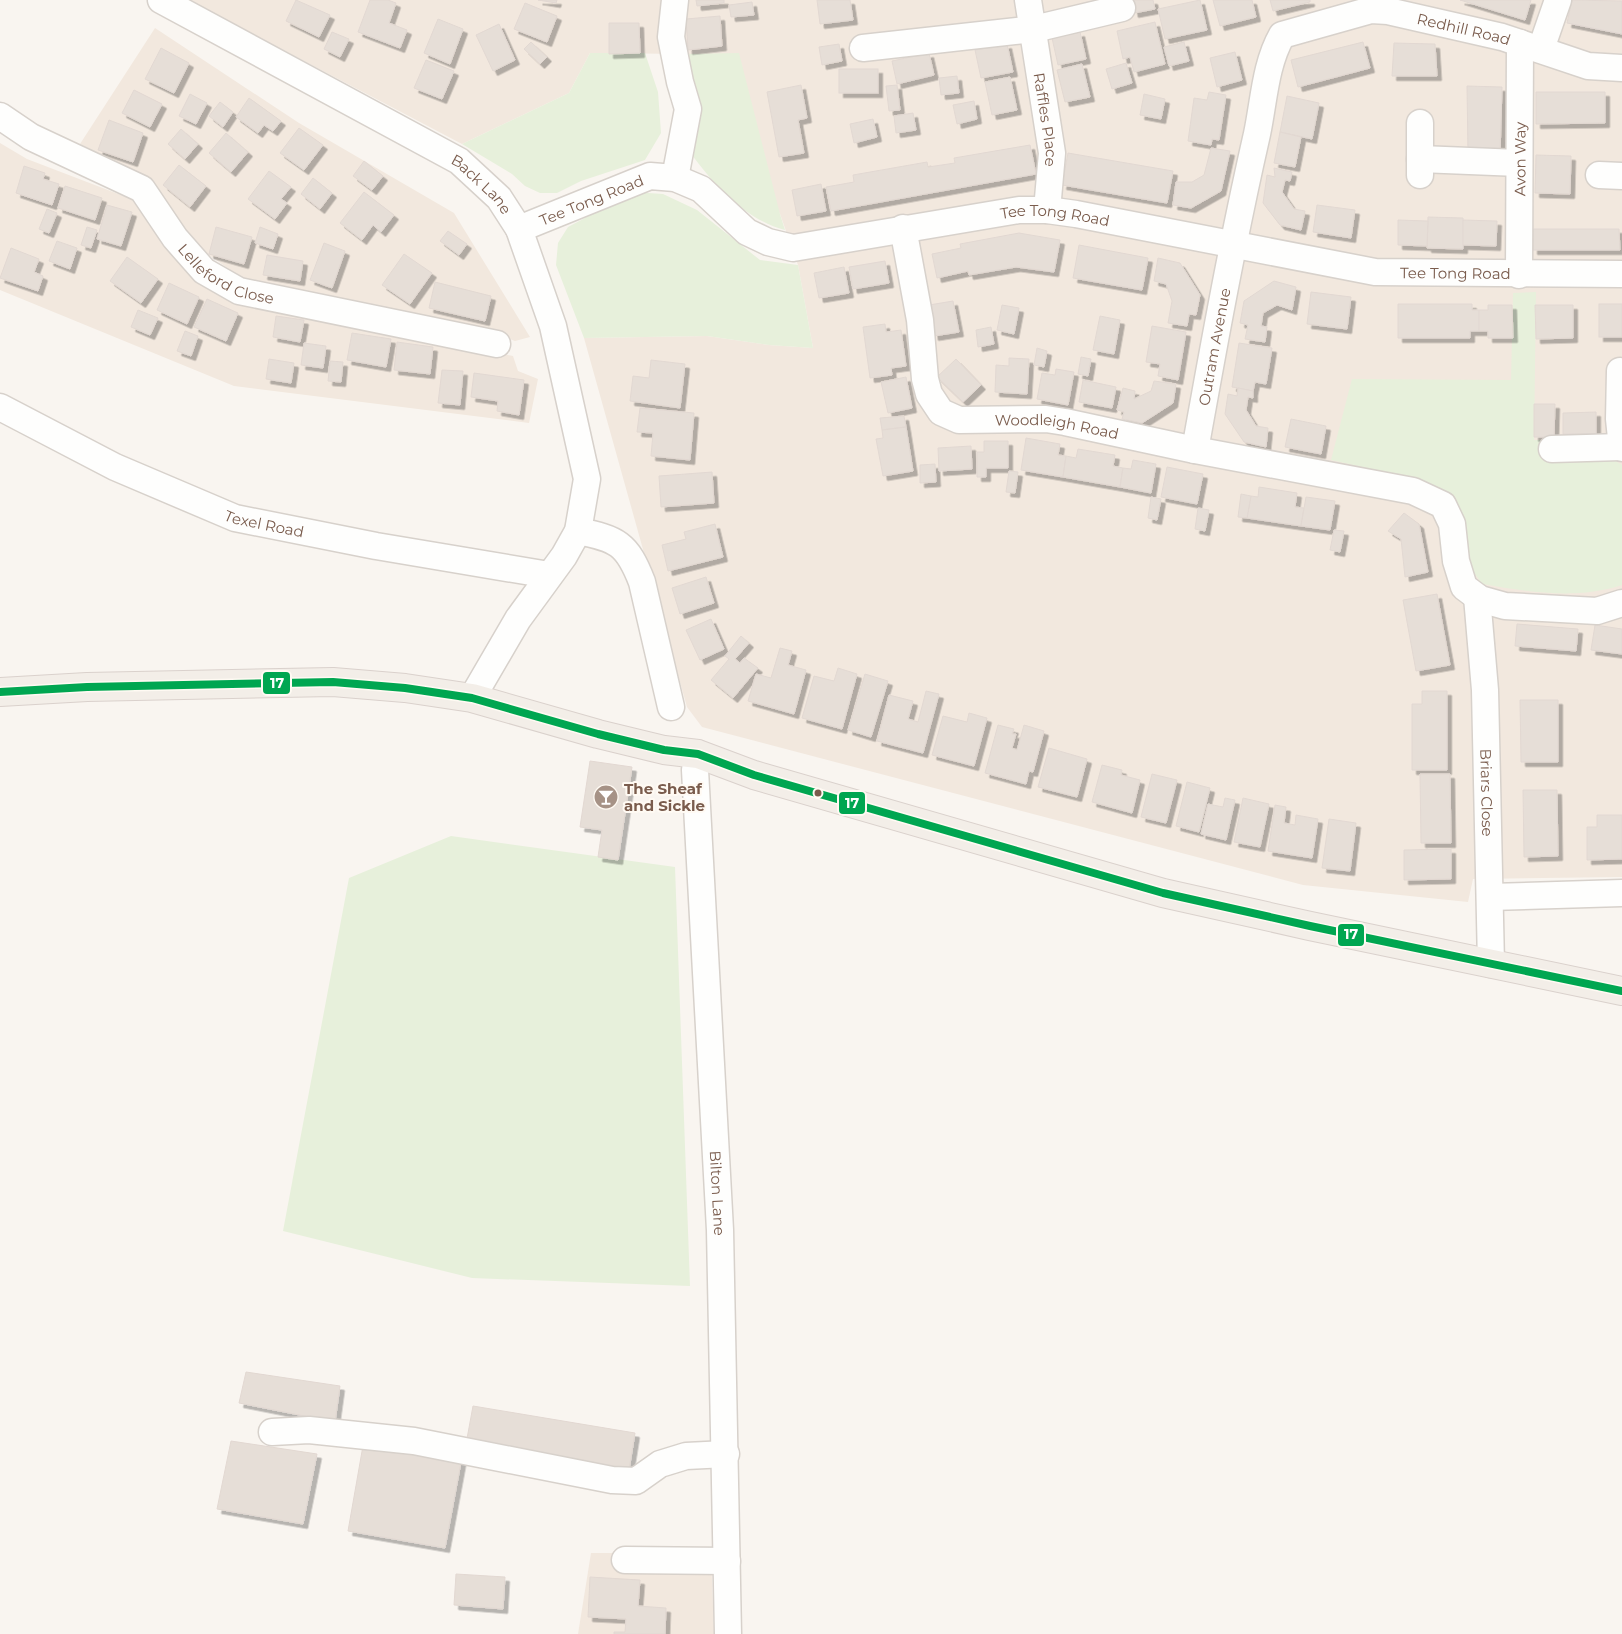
<svg xmlns="http://www.w3.org/2000/svg" width="1622" height="1634" font-family="Montserrat,sans-serif">
<style>
.residential{fill:#f2e8de}
.green{fill:#e7f0db}
.building{fill:#e6ded7;stroke:#e2d8d2;filter:url(#shadow)}
.lines{fill:none;stroke-linecap:round;stroke-linejoin:round}
.minor-casing{stroke:#d7d1cb;stroke-width:29}
.major-casing{stroke:#dad1cc;stroke-width:30}
.minor{stroke:#fefefd;stroke-width:26}
.major{stroke:#f3eee8;stroke-width:28}
.bus-1-casing{stroke:#fffaf3;stroke-width:11}
.bus-1{stroke:#00a651;stroke-width:8}
.bus-dot{fill:#7a5c4d;stroke:#fffaf3;stroke-width:2}
.labels{text-anchor:middle;dominant-baseline:central;stroke-width:4;stroke-linejoin:round;paint-order:stroke}
.street-label{font-size:15px;fill:#7a5c4d;stroke:#fffaf3}
.poi-label{font-size:15px;font-weight:bold;fill:#7a5c4d;stroke:#fffaf3;text-anchor:start}
.line-badge{stroke:#fffaf3;stroke-width:2}
.badge-label{font-size:14px;text-anchor:middle;font-weight:bold;fill:#fff}
</style>
<defs>
<filter id="shadow"><feDropShadow dx="4.5" dy="4.5" stdDeviation="0" flood-color="#0004"/></filter>
</defs>
<rect width="100%" height="100%" fill="#f9f5f0"/>
<g class="residential">
<polygon points="188,0 1622,0 1622,877 1473,879 1468,902 1303,885 702,727 687,707 584,338 707,336 769,345 813,348 798,265 780,214 685,54 590,53 569,93 462,144"/>
<polygon points="155,28 299,123 454,213 530,337 515,341 488,330 246,281 209,255 177,222 153,180 80,144"/>
<polygon points="0,143 27,159 134,200 169,248 248,302 513,356 518,371 538,379 529,423 234,386 0,290"/>
<polygon points="591,1553 711,1553 714,1634 578,1634"/>
</g>
<g class="green">
<polygon points="590,53 645,53 658,92 661,133 645,160 581,181 557,193 540,193 525,186 512,174 462,144 569,93"/>
<path d="M739 53 780 214 785 230C746 220 715 186 692 155 702 114 697 93 685 54Z"/>
<polygon points="634,192 663,194 697,210 760,260 798,265 813,348 769,345 707,336 584,338 556,265 558,243 568,227"/>
<path d="M1536 292 1534 440H1544L1614 460 1622 465V585C1575 600 1530 592 1482 584L1467 563 1459 512 1444 490 1421 480 1331 460 1352 379 1511 380 1513 293Z"/>
<polygon points="451,836 675,867 690,1286 472,1278 283,1231 349,878"/>
</g>
<g class="building">
<polygon points="296,0 330,15 319,37 286,21"/>
<polygon points="370,0 388,0 396,3 389,23 407,30 400,48 358,32"/>
<polygon points="538,0 557,0 556,3"/>
<polygon points="696,0 724,0 724,3 697,6"/>
<polygon points="817,0 850,0 853,20 820,24"/>
<polygon points="1131,0 1153,0 1155,9 1134,13"/>
<polygon points="1200,0 1207,30 1165,39 1158,9"/>
<polygon points="1213,0 1252,0 1256,17 1220,26"/>
<polygon points="1270,0 1310,0 1310,2 1273,11"/>
<polygon points="1460,0 1531,0 1525,20"/>
<polygon points="1572,0 1622,1 1622,34 1567,23"/>
<polygon points="752,2 754,15 731,17 729,5"/>
<polygon points="525,3 557,16 547,42 514,29"/>
<polygon points="720,16 722,46 688,50 686,19"/>
<polygon points="438,19 463,29 450,64 424,53"/>
<polygon points="1155,22 1165,64 1134,72 1130,57 1123,59 1117,31"/>
<polygon points="609,23 639,23 640,53 609,54"/>
<polygon points="499,24 515,60 493,71 476,35"/>
<polygon points="332,32 349,39 340,57 324,49"/>
<polygon points="1080,32 1086,59 1058,65 1052,38"/>
<polygon points="531,42 547,57 540,64 524,49"/>
<polygon points="1184,42 1189,61 1169,66 1164,47"/>
<polygon points="1363,42 1370,68 1298,87 1291,60"/>
<polygon points="1394,43 1435,44 1437,76 1392,76"/>
<polygon points="839,44 842,61 822,65 819,47"/>
<polygon points="1007,44 1013,72 981,78 975,50"/>
<polygon points="161,48 189,63 174,93 145,79"/>
<polygon points="1235,52 1242,80 1217,87 1210,58"/>
<polygon points="929,53 934,75 897,84 892,61"/>
<polygon points="426,60 454,71 442,99 414,88"/>
<polygon points="1126,63 1132,83 1112,89 1106,69"/>
<polygon points="1082,64 1090,97 1065,102 1057,70"/>
<rect x="839" y="69" width="39" height="24"/>
<polygon points="957,76 959,93 941,95 939,78"/>
<polygon points="1010,77 1017,110 992,115 985,82"/>
<polygon points="801,85 807,118 798,120 804,153 779,157 767,92"/>
<polygon points="897,85 900,110 889,111 886,86"/>
<polygon points="1467,86 1502,87 1500,156 1468,155"/>
<polygon points="134,90 162,104 150,127 122,113"/>
<polygon points="1209,92 1226,95 1219,140 1212,139 1211,145 1188,141 1194,98 1207,100"/>
<polygon points="1536,92 1605,92 1605,123 1536,124"/>
<polygon points="190,94 207,103 196,124 179,116"/>
<polygon points="1144,94 1165,99 1161,119 1140,115"/>
<polygon points="1287,96 1319,103 1312,139 1280,132"/>
<polygon points="249,98 281,121 273,131 264,125 258,133 236,117"/>
<polygon points="974,101 977,119 957,124 953,105"/>
<polygon points="220,102 233,112 223,127 209,116"/>
<polygon points="913,113 916,130 896,133 894,116"/>
<polygon points="873,119 877,137 854,143 850,124"/>
<polygon points="109,120 143,133 133,162 98,150"/>
<polygon points="299,128 323,145 304,170 280,153"/>
<polygon points="181,129 198,144 185,159 168,144"/>
<polygon points="1280,132 1301,137 1295,167 1274,163"/>
<polygon points="226,133 248,152 231,172 209,153"/>
<polygon points="1030,145 1036,174 831,211 826,187 854,182 853,175 927,162 928,167 955,163 954,158"/>
<polygon points="1211,148 1230,151 1221,191 1191,208 1173,205 1176,182 1192,182 1204,175"/>
<polygon points="1068,153 1173,171 1167,203 1062,185"/>
<polygon points="1536,155 1571,156 1570,194 1535,193"/>
<polygon points="364,161 383,176 372,190 353,176"/>
<polygon points="179,165 206,186 190,207 163,185"/>
<polygon points="24,166 45,173 43,179 59,184 52,205 16,193"/>
<polygon points="1274,168 1292,172 1290,181 1285,180 1282,192 1294,209 1305,211 1301,230 1280,225 1263,203 1267,175 1275,177"/>
<polygon points="269,171 291,187 281,199 287,203 275,219 248,199"/>
<polygon points="313,178 332,193 320,209 301,194"/>
<polygon points="821,184 826,211 797,216 792,190"/>
<polygon points="65,186 102,198 95,220 58,208"/>
<polygon points="364,192 394,215 381,232 373,225 362,240 340,223"/>
<polygon points="107,205 132,212 121,246 97,239"/>
<polygon points="1317,205 1355,210 1351,238 1313,232"/>
<polygon points="47,209 57,213 49,233 39,229"/>
<polygon points="1428,217 1463,218 1463,249 1427,248"/>
<polygon points="1398,220 1428,221 1427,246 1398,245"/>
<polygon points="1463,220 1497,221 1496,246 1463,245"/>
<polygon points="87,227 97,230 91,248 81,245"/>
<polygon points="216,227 252,237 244,264 209,254"/>
<polygon points="260,227 278,234 273,249 255,243"/>
<polygon points="1533,229 1619,229 1620,250 1533,250"/>
<polygon points="448,231 467,244 459,255 440,241"/>
<polygon points="1019,233 1060,240 1054,272 1016,267 969,275 968,271 937,278 932,254 961,248 960,244"/>
<polygon points="57,241 77,248 70,269 49,261"/>
<polygon points="324,243 345,251 332,288 310,280"/>
<polygon points="1079,245 1148,258 1142,290 1073,278"/>
<polygon points="11,248 39,259 34,272 43,276 38,291 0,278"/>
<polygon points="404,254 432,273 410,304 382,285"/>
<polygon points="267,255 303,261 300,281 263,275"/>
<polygon points="127,257 158,279 141,303 110,281"/>
<polygon points="1158,258 1180,263 1200,295 1196,315 1189,314 1187,326 1168,323 1172,301 1166,284 1154,281"/>
<polygon points="885,261 889,283 853,289 849,267"/>
<polygon points="844,267 849,293 819,298 814,273"/>
<polygon points="1274,281 1296,287 1292,310 1277,305 1263,313 1261,326 1267,327 1265,342 1245,339 1248,325 1240,323 1244,301"/>
<polygon points="435,282 491,296 485,321 429,308"/>
<polygon points="169,283 199,297 187,324 157,310"/>
<polygon points="1311,292 1351,297 1347,329 1307,324"/>
<polygon points="207,299 238,313 226,341 194,327"/>
<polygon points="953,301 959,332 934,336 929,305"/>
<polygon points="1398,304 1472,304 1472,310 1479,310 1479,331 1470,331 1470,338 1398,338"/>
<rect x="1599" y="304" width="23" height="33"/>
<polygon points="1002,305 1019,308 1014,334 997,330"/>
<polygon points="1488,305 1512,305 1513,338 1488,338 1488,331 1479,331 1479,310 1488,310"/>
<polygon points="1535,305 1573,305 1573,338 1536,339"/>
<polygon points="138,310 158,318 150,335 131,327"/>
<polygon points="276,316 304,320 300,342 273,337"/>
<polygon points="1100,316 1120,320 1114,354 1093,350"/>
<polygon points="885,324 886,332 901,330 906,366 891,368 892,375 870,378 863,327"/>
<polygon points="1152,326 1186,332 1178,380 1158,376 1160,364 1146,362"/>
<polygon points="991,327 994,344 978,347 976,330"/>
<polygon points="185,331 198,336 191,356 177,351"/>
<polygon points="352,333 391,339 386,367 347,360"/>
<polygon points="397,342 433,347 430,374 394,370"/>
<polygon points="304,343 326,346 323,368 301,365"/>
<polygon points="1239,343 1272,348 1266,384 1255,382 1253,391 1232,387"/>
<polygon points="1037,348 1047,351 1044,367 1034,365"/>
<polygon points="1081,357 1091,359 1088,376 1078,374"/>
<polygon points="1009,358 1029,359 1027,394 995,392 996,365 1009,366"/>
<polygon points="269,359 294,363 291,383 266,379"/>
<polygon points="956,359 981,385 963,402 937,377"/>
<polygon points="651,360 685,364 680,408 630,401 633,376 649,378"/>
<polygon points="330,361 343,362 341,382 328,381"/>
<polygon points="1056,369 1074,372 1068,405 1037,399 1042,373 1055,375"/>
<polygon points="442,370 463,371 460,405 438,403"/>
<polygon points="474,373 524,380 519,415 497,411 498,401 471,397"/>
<polygon points="906,377 912,408 888,413 881,382"/>
<polygon points="1083,380 1116,387 1112,408 1079,402"/>
<polygon points="1154,381 1176,384 1173,403 1142,423 1122,419 1124,412 1117,410 1123,388 1135,391 1134,399 1151,391"/>
<polygon points="1238,388 1253,391 1253,398 1248,397 1246,410 1256,426 1268,428 1266,447 1244,442 1225,414 1228,394 1237,396"/>
<polygon points="1534,404 1555,404 1554,437 1534,437"/>
<polygon points="640,408 694,413 690,460 651,456 653,433 637,432"/>
<polygon points="1596,412 1596,434 1563,434 1563,413"/>
<polygon points="904,416 906,427 882,430 880,418"/>
<polygon points="1291,419 1326,426 1321,454 1285,447"/>
<polygon points="906,427 913,471 883,476 876,439 883,438 882,430"/>
<polygon points="1026,438 1060,444 1058,455 1066,456 1063,477 1021,470"/>
<polygon points="984,441 1008,441 1008,468 986,468 986,477 977,477 977,452 984,452"/>
<polygon points="971,446 972,469 939,471 938,448"/>
<polygon points="1078,449 1115,455 1113,466 1123,468 1120,487 1063,477 1066,456 1076,458"/>
<polygon points="1133,460 1156,464 1151,493 1120,487 1123,468 1131,469"/>
<polygon points="935,464 936,482 920,483 920,465"/>
<polygon points="1167,467 1203,474 1197,504 1161,497"/>
<polygon points="1009,471 1018,472 1015,493 1006,492"/>
<polygon points="712,472 714,503 661,507 659,476"/>
<polygon points="1259,487 1297,493 1295,507 1304,508 1301,526 1247,518 1251,496 1258,497"/>
<polygon points="1241,494 1251,496 1247,518 1238,517"/>
<polygon points="1151,497 1161,499 1157,520 1148,518"/>
<polygon points="1306,497 1335,501 1330,530 1301,526"/>
<polygon points="1198,508 1209,510 1205,531 1195,529"/>
<polygon points="1404,513 1419,524 1428,572 1405,577 1401,539 1388,531"/>
<polygon points="715,524 723,557 668,571 662,545 686,539 684,532"/>
<polygon points="1334,530 1344,531 1340,552 1330,550"/>
<polygon points="706,577 714,603 680,614 672,588"/>
<polygon points="1437,594 1450,665 1416,671 1403,600"/>
<polygon points="711,619 724,649 700,660 686,630"/>
<polygon points="1517,624 1578,629 1576,651 1515,646"/>
<polygon points="1595,625 1622,629 1622,654 1591,650"/>
<polygon points="741,636 749,643 735,659 740,663 744,658 758,668 733,698 711,680 729,659 725,656"/>
<polygon points="780,648 792,651 788,665 806,670 794,714 748,701 756,674 771,678"/>
<polygon points="838,668 857,674 842,729 802,718 814,676 834,681"/>
<polygon points="865,674 888,681 871,737 848,730"/>
<polygon points="926,691 939,694 923,753 877,741 889,695 913,701 908,719 918,722"/>
<polygon points="1422,691 1447,691 1447,770 1412,770 1412,704 1422,704"/>
<polygon points="1520,700 1558,700 1558,762 1521,762"/>
<polygon points="969,713 987,718 974,766 932,755 943,716 967,722"/>
<polygon points="998,725 1014,729 1012,734 1016,734 1012,748 1017,750 1024,725 1044,731 1033,772 1029,771 1026,784 985,773"/>
<polygon points="1049,748 1087,759 1077,797 1038,787"/>
<polygon points="590,761 632,767 618,860 598,857 602,830 580,827"/>
<polygon points="1102,765 1122,770 1121,775 1140,780 1132,813 1092,802"/>
<polygon points="1152,774 1177,780 1166,823 1141,817"/>
<polygon points="1420,774 1450,774 1451,843 1421,843"/>
<polygon points="1187,782 1210,788 1199,832 1176,826"/>
<polygon points="1523,790 1557,790 1558,856 1524,857"/>
<polygon points="1225,798 1235,800 1226,840 1201,834 1208,804 1223,807"/>
<polygon points="1243,798 1269,804 1260,847 1234,842"/>
<polygon points="1275,805 1286,807 1284,823 1295,825 1296,815 1318,819 1312,858 1268,851"/>
<polygon points="1597,815 1622,815 1622,859 1587,860 1587,827 1597,827"/>
<polygon points="1329,819 1356,823 1350,871 1322,868"/>
<polygon points="1451,849 1451,879 1404,880 1404,850"/>
<polygon points="246,1372 340,1386 335,1422 239,1403"/>
<polygon points="473,1406 635,1433 629,1470 466,1444"/>
<polygon points="364,1440 462,1457 445,1548 348,1531"/>
<polygon points="231,1441 317,1454 303,1524 217,1509"/>
<polygon points="456,1574 505,1577 503,1609 454,1605"/>
<polygon points="590,1577 640,1580 638,1606 666,1608 665,1634 614,1634 614,1632 625,1632 626,1619 588,1617"/>
</g>
<g class="lines">
<defs>
<g id="minor">
<path id="s1" d="M161 0 459 161 499 198 519 229 553 326 587 479 578 531 564 556 518 619 472 698"/>
<path id="s2" d="M1028 0 1052 153 1047 210"/>
<polyline points="863,48 1034,29 1122,8"/>
<polyline points="1541,49 1558,0"/>
<path id="s3" d="M0 116 31 137 142 189 175 238 204 271 239 291 497 344"/>
<polyline points="1420,123 1420,175"/>
<polyline points="1420,159 1519,163"/>
<polyline points="1599,175 1622,176"/>
<polyline points="675,178 688,109 680,82 671,37 675,0"/>
<path id="s4" d="M903 228 920 320 925 379 929 394 941 412 959 420 1046 419 1065 422 1195 450 1413 491 1443 505 1452 524 1456 561 1464 587 1480 599 1505 606 1597 611 1622 603"/>
<path id="s5" d="M519 229 650 176 675 178 701 189 747 232 768 242 793 248 1019 210H1047L1076 214 1375 272 1622 274"/>
<path id="s6" d="M1519 275 1520 43"/>
<polyline points="1620,371 1619,419 1622,448"/>
<path id="s7" d="M0 407 115 467 235 518 376 546 549 575"/>
<polyline points="1552,449 1621,447"/>
<path id="s8" d="M1195 450C1214 344 1233 239 1257 134 1264 101 1265 65 1282 35L1371 10 1388 11 1502 37 1588 66 1622 68"/>
<path d="M578 531C617 539 627 543 642 582L671 707"/>
<path id="s9" d="M1477 597 1485 690 1491 964"/>
<path id="s10" d="M698 754 695 770 720 1230 728 1634"/>
<polyline points="1490,897 1622,893"/>
<polyline points="272,1432 309,1430 414,1441 612,1480 636,1481 660,1464 686,1456 726,1454"/>
<polyline points="625,1560 727,1561"/>
</g>
<polyline id="major" points="0,692 87,687 333,682 405,688 472,698 598,734 664,750 698,754 754,775 1163,893 1310,926 1622,991"/>
</defs>
<use href="#minor" class="minor-casing"/>
<use href="#major" class="major-casing"/>
<use href="#minor" class="minor"/>
<use href="#major" class="major"/>
<defs>
<polyline id="bus-1" points="0,692 87,687 333,682 405,688 472,698 598,734 664,750 698,754 754,775 1163,893 1310,926 1622,991"/>
</defs>
<use href="#bus-1" class="bus-1-casing"/>
<use href="#bus-1" class="bus-1"/>
</g>
<defs>
<symbol id="bar-disc" viewBox="-11 -11 22 22"><circle r="9.5" fill="#a69286" stroke="#fffaf3"/><path d="M-6-5H6L.8 .8V4.5H3.5V6h-7V4.5H-.8V.8Z" fill="#fff"/></symbol>
</defs>
<g fill-rule="evenodd">
<use href="#bar-disc" x="592" y="783" width="28" height="28"/>
</g>
<circle class="bus-dot" cx="818" cy="793" r="4.5"/>
<g class="labels">
<g class="street-label">
<text stroke="none"><textPath href="#s8" startOffset="612">Redhill Road</textPath></text>
<text stroke="none"><textPath href="#s2" startOffset="121">Raffles Place</textPath></text>
<text stroke="none"><textPath href="#s6" startOffset="116">Avon Way</textPath></text>
<text stroke="none"><textPath href="#s1" startOffset="371">Back Lane</textPath></text>
<text stroke="none"><textPath href="#s5" startOffset="78">Tee Tong Road</textPath></text>
<text stroke="none"><textPath href="#s5" startOffset="572">Tee Tong Road</textPath></text>
<text stroke="none"><textPath href="#s3" startOffset="284">Lelleford Close</textPath></text>
<text stroke="none"><textPath href="#s5" startOffset="978">Tee Tong Road</textPath></text>
<text stroke="none"><textPath href="#s8" startOffset="105">Outram Avenue</textPath></text>
<text stroke="none"><textPath href="#s4" startOffset="308">Woodleigh Road</textPath></text>
<text stroke="none"><textPath href="#s7" startOffset="290">Texel Road</textPath></text>
<text stroke="none"><textPath href="#s9" startOffset="196">Briars Close</textPath></text>
<text stroke="none"><textPath href="#s10" startOffset="440">Bilton Lane</textPath></text>
</g>
<g class="poi-label">
<text x="624" y="788">The Sheaf<tspan x="624" dy="17">and Sickle</tspan></text>
</g>
</g>
<g class="line-badge">
<rect x="262" y="671" width="29" height="24" rx="5" fill="#00a651"/>
<rect x="838" y="791" width="28" height="24" rx="5" fill="#00a651"/>
<rect x="1337" y="923" width="28" height="24" rx="5" fill="#00a651"/>
</g>
<g class="badge-label">
<text x="277" y="688">17</text>
<text x="852" y="808">17</text>
<text x="1351" y="939">17</text>
</g>
</svg>
